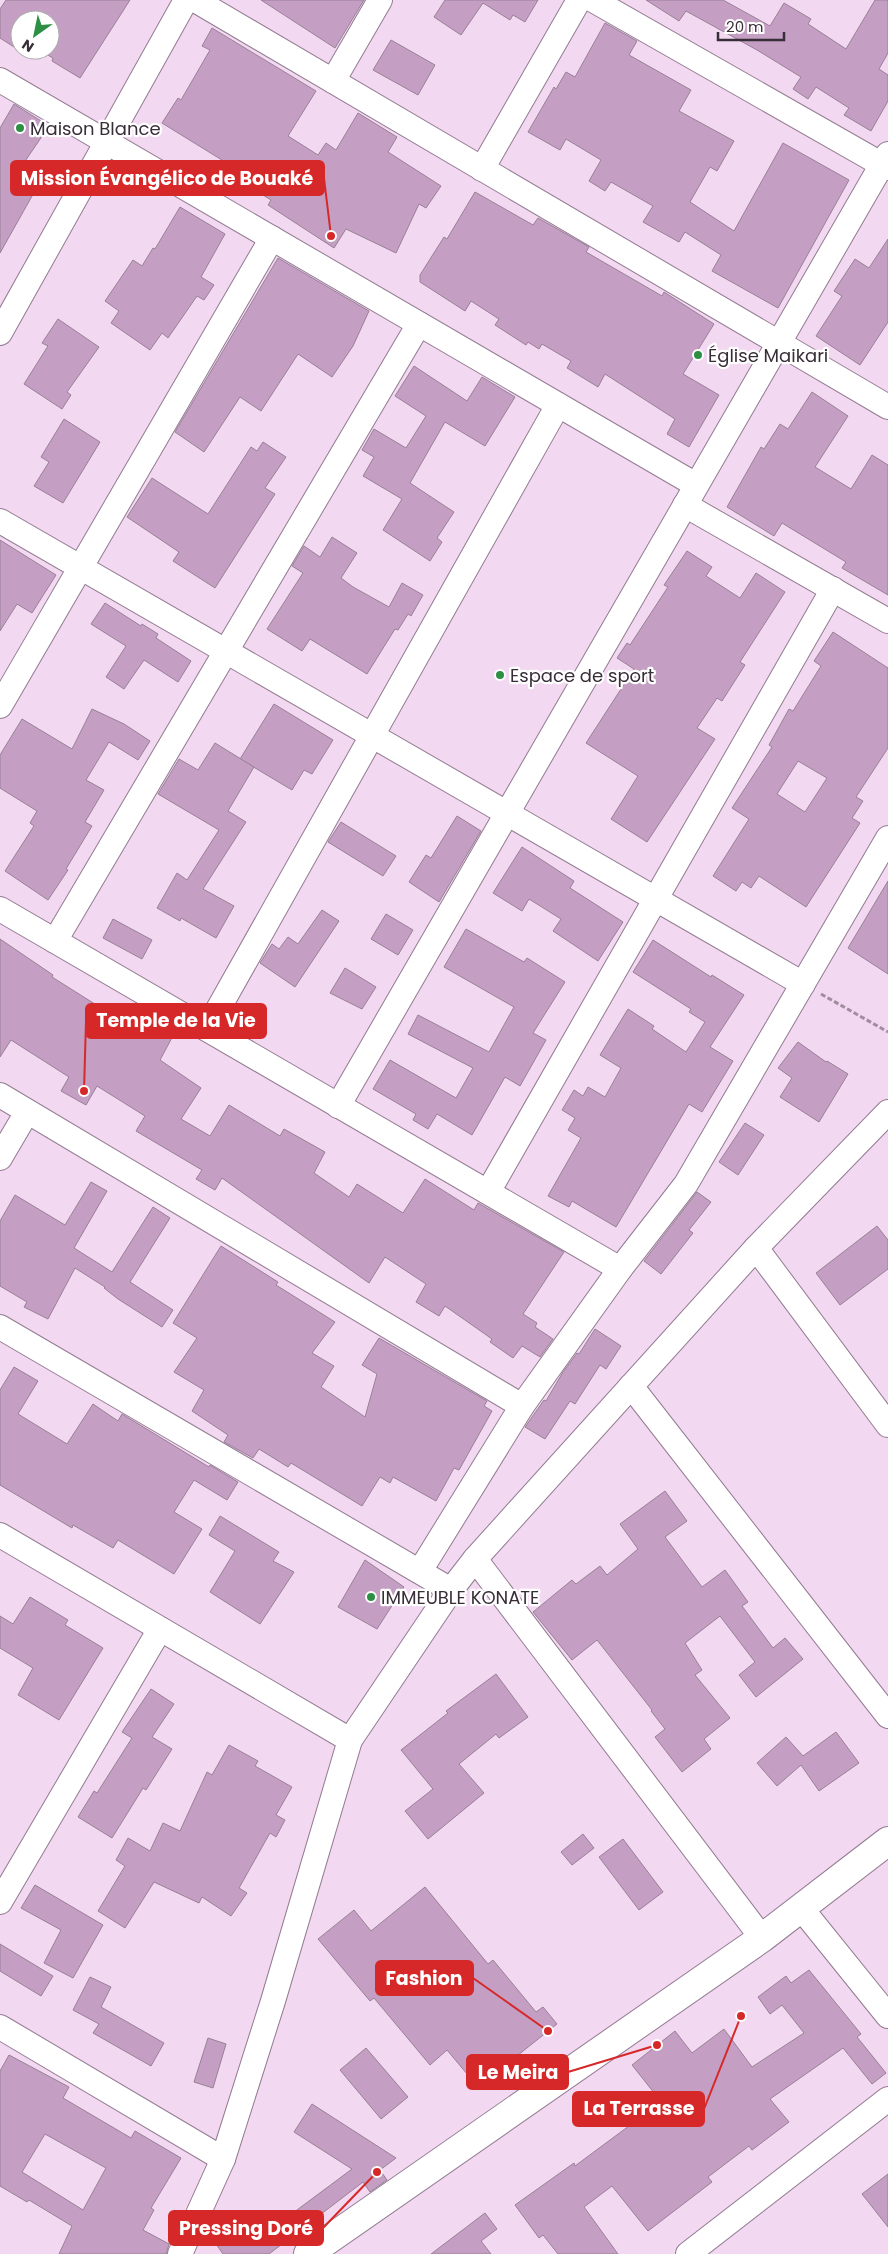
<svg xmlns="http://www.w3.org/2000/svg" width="888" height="2254" font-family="Poppins,sans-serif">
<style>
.building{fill:#c59fc3;stroke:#988097;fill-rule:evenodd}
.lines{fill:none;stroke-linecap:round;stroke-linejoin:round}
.street-casing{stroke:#927b91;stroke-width:26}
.secondary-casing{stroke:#927b91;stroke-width:30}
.path{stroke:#a08d9e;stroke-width:3;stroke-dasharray:5 2.5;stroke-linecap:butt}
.street{stroke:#fff;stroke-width:24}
.secondary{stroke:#fff;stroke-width:28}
.poi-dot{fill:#2c8f43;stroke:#fff;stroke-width:2}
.labels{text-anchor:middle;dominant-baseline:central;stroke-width:4.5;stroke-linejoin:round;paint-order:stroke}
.poi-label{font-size:18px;fill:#382e37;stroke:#fff;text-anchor:start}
.leader{fill:none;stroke:#d62828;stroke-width:2}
.callout-dot{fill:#d62828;stroke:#fff;stroke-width:2}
.callout{fill:#d62828;stroke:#d62828;stroke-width:2}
.callout-label{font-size:19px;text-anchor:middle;font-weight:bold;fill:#fff}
</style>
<rect width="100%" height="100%" fill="#f2d8f0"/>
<g class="building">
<polygon points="6,0 130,0 80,78 52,61 53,58 39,50 50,50 50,20 20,20 20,38 14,47 0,38 0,9"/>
<polygon points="261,0 364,0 335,48"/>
<polygon points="445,0 538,0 525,22 513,15 510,20 483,3 461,35 434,17"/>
<polygon points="646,0 723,0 770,26 784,3 811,19 808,24 846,49 875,0 888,0 888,53 879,69 888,75 888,101 871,131 844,115 849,108 816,87 808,99 793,89 801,77 757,50 686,11 679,21"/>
<polygon points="605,23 637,41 629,55 691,90 679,111 734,141 717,171 710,167 690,202 734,231 783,143 849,180 778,308 712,271 721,255 685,232 679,242 643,222 653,206 611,182 605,191 589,181 601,160 566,139 560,150 528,132 554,87 556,89 566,72 575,77"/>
<polygon points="212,28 316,91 288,136 318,155 326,143 336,150 358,113 397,137 388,152 441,186 426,208 419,204 396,253 346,229 334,248 268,205 271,200 226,172 230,165 162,123 178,98 181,100 210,50 202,46"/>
<polygon points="391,40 435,65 418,95 373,70"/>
<polygon points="14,104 49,126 15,176 36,189 0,253 0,128"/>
<polygon points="475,192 533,225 538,218 589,247 586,252 662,296 664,292 714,324 683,374 719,395 689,447 667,434 675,419 605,374 598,387 567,368 571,361 542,344 539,349 528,342 526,345 495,325 499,319 471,301 465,311 420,282 420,275 444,237 447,239"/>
<polygon points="180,207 225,234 201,277 214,285 204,300 197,296 168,338 162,333 150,350 111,323 119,311 105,301 133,260 142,266 153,248 155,249"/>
<polygon points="888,239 888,322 860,365 816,336 842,296 834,291 855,259 869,268"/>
<polygon points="278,258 369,311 353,346 332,377 298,354 261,411 240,397 204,452 175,432"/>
<polygon points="58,319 99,347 67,392 71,395 62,409 24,384 48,346 42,343"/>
<polygon points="414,366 467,401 482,377 515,397 485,446 445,422 410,483 454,512 437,538 442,542 430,561 383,530 402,499 363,476 374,457 362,450 374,429 406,448 426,416 395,396"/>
<polygon points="812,392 848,416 815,467 851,489 872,455 888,465 888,595 842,568 846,562 782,523 774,536 727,507 761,447 764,449 780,424 788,429"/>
<polygon points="64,419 100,442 63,503 34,486 49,462 41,457"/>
<polygon points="263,442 286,457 265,488 275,494 215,588 173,561 179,552 127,517 152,478 208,514 251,447 257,451"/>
<polygon points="332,537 357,553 341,578 353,587 389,607 402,583 423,595 411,616 408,614 398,630 395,629 367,674 310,639 302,651 267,629 303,573 292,566 304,546 320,557"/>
<polygon points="0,540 56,575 32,613 17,604 0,631"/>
<polygon points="687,551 712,567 706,576 740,598 756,573 785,592 740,662 745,665 722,701 717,698 697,728 715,739 647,842 611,819 638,776 586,743 634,669 617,658 627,643 630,645 668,587 664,585"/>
<polygon points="105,603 141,626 142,624 158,634 156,638 191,661 178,682 144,660 124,689 106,677 126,646 91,624"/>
<path d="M833 632 888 668V748L856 797 863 801 852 818 860 823 806 907 759 876 751 888 742 882 736 891 713 876 749 819 732 808 772 747 769 745 789 709 793 711 821 666 814 661ZM798 761 827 778 805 812 777 794Z"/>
<polygon points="274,704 333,740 312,774 304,770 292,790 240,759"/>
<polygon points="92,709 124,724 150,741 138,760 109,742 86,780 104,790 85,822 92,826 66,869 68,870 48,900 5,871 34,826 30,823 37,811 0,788 0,755 22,719 72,749"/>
<polygon points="215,743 254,767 228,811 246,822 203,889 234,906 216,938 181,918 180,921 157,908 177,873 187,880 219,830 158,794 179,759 198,770"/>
<polygon points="457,816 481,831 439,902 409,882 426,855 431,858"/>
<polygon points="341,822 396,856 383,876 328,842"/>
<polygon points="522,847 574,881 570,888 623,922 598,961 553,931 561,919 529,899 522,911 493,893"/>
<polygon points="888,881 888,974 848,948"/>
<polygon points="322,910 339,921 295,987 260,963 272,944 279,949 288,937 298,944"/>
<polygon points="386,914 413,930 398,955 371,939"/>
<polygon points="113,919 152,940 142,959 103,938"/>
<polygon points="466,929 524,962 527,958 565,982 533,1033 546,1040 520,1086 505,1077 472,1135 437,1114 428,1129 413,1120 416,1114 373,1089 390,1060 456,1098 473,1068 408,1034 418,1015 489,1052 514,1007 444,967"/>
<polygon points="0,939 53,975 52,977 125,1023 131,1011 174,1034 160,1060 201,1088 181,1119 210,1136 229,1105 280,1136 284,1129 325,1152 314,1173 349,1197 357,1184 403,1213 425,1179 474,1210 478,1203 564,1252 523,1314 537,1323 535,1327 553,1339 540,1357 522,1346 513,1358 490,1342 492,1339 445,1306 439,1316 416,1302 426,1284 385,1257 369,1283 222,1178 215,1190 196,1179 202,1170 136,1131 145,1116 97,1086 86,1105 61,1091 69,1077 11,1040 0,1057"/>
<polygon points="653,940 711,977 712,975 744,995 710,1047 733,1061 702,1112 689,1104 616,1227 572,1201 569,1207 548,1196 581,1138 568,1130 575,1118 562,1110 574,1090 583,1096 588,1087 605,1097 621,1068 600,1055 628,1009 654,1026 652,1029 686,1052 705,1022 689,1012 691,1009 633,972"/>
<polygon points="345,968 376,987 362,1009 330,993"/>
<polygon points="798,1042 826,1062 827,1061 848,1074 819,1122 780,1097 792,1078 778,1068"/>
<polygon points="745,1123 764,1135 738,1175 719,1162"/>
<polygon points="91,1182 107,1191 74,1248 112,1272 153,1207 170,1218 130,1282 173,1310 162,1327 118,1299 104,1288 105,1287 75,1268 48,1319 24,1307 27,1302 0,1286 0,1221 15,1195 65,1225"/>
<polygon points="697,1192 711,1202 689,1230 693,1233 661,1274 644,1261"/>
<polygon points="877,1226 888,1240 888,1269 840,1305 816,1273"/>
<polygon points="221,1246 278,1282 276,1285 335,1322 312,1353 334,1366 321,1387 365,1417 377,1374 362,1365 379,1338 487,1401 484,1406 492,1411 459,1470 454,1468 436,1501 393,1477 390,1483 380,1477 362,1506 291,1463 288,1467 259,1449 253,1458 224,1442 228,1435 192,1411 204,1390 174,1372 197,1338 173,1323"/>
<polygon points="595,1329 621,1346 606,1369 600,1365 575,1404 570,1401 545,1439 525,1427 544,1400 546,1401 563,1372 577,1353 579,1354"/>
<polygon points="14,1367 38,1381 18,1414 67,1444 93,1404 118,1421 122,1414 209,1467 210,1465 238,1482 227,1500 194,1480 174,1512 202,1529 174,1574 118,1540 113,1548 73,1525 72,1528 0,1485 0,1390"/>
<polygon points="665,1491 687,1521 665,1537 702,1587 725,1570 748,1602 742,1606 773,1648 785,1638 803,1659 756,1697 739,1675 755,1662 720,1616 685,1643 702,1670 695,1675 730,1718 704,1739 711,1749 682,1772 655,1737 665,1729 651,1711 652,1710 597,1640 572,1660 533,1612 572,1580 576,1584 600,1566 607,1575 638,1549 620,1524"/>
<polygon points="220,1516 279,1552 273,1561 294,1572 260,1624 210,1592 235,1551 209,1535"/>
<polygon points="365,1560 404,1587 377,1629 338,1607"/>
<polygon points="30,1597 68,1620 65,1625 103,1648 59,1720 18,1695 33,1668 0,1648 0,1616 13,1624"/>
<polygon points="496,1674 528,1717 499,1738 496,1734 459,1764 484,1793 428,1839 405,1811 433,1789 401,1750 448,1713 446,1711"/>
<polygon points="151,1689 174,1704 152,1737 172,1749 146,1790 143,1788 112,1838 78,1817 94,1791 97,1793 132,1738 122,1732"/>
<polygon points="836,1732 859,1763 819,1791 801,1765 777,1786 757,1763 786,1737 803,1756"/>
<polygon points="229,1745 258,1761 255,1766 292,1787 276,1815 285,1820 276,1837 270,1833 239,1888 247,1893 231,1916 202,1897 199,1903 154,1882 125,1928 98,1911 125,1866 116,1860 128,1838 150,1851 163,1823 180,1831 207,1772 212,1775"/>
<polygon points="583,1834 594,1848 572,1865 561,1852"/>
<polygon points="623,1839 663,1892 639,1910 599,1857"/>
<polygon points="35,1885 103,1925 73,1978 44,1963 61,1930 21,1908"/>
<polygon points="425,1887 488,1964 493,1960 536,2012 543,2007 557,2024 478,2087 447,2050 430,2065 374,1998 370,2001 318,1939 354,1910 371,1931"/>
<polygon points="0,1944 53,1976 41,1996 0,1971"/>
<polygon points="809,1970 861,2034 857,2037 886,2073 872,2084 843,2048 770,2099 789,2122 752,2150 749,2146 708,2177 712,2182 648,2231 612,2186 584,2207 618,2254 558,2254 543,2235 539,2238 515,2205 574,2163 575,2166 641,2117 635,2110 655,2094 632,2065 675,2031 692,2053 724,2029 752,2067 804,2033 782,2005 770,2014 758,1997 786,1976 791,1983"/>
<polygon points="90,1977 111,1987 101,2007 164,2043 151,2066 93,2033 99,2024 73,2010"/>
<polygon points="208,2038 226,2044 213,2088 194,2082"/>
<polygon points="366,2048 408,2097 381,2119 340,2070"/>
<path d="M9 2055 69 2087 63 2098 131 2138 135 2131 181 2158 151 2208 154 2210 143 2230 169 2244 166 2254H59L72 2226 29 2200 27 2202 0 2186V2071ZM45 2134 106 2168 83 2210 22 2172Z"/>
<polygon points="312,2104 396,2158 380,2170 387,2180 370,2192 363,2182 269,2254 223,2254 214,2241 228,2231 223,2224 239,2213 258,2239 352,2169 294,2132"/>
<polygon points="888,2174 888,2227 862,2194"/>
<polygon points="485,2213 497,2229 481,2241 491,2254 431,2254"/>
</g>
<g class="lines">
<defs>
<g id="street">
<polyline points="195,0 888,407"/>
<polyline points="593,0 888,168"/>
<polyline points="0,80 696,485"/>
<polyline points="333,81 380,0"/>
<polyline points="482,169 579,0"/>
<polyline points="0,333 186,0"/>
<polyline points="685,505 888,621"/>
<polyline points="0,521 803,984"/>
<polyline points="0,706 272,238"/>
<polyline points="0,909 620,1269"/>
<polyline points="55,941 419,324"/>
<polyline points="207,1029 558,405"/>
<polyline points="0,1095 522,1406"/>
<polyline points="338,1106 888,154"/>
<polyline points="0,1158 27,1112"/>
<polyline points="488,1192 833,589"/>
<polyline points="756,1248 888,1425"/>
<polyline points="0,1327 451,1590"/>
<polyline points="631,1386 888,1716"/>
<polyline points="0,1535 350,1740"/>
<polyline points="475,1559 762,1938"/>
<polyline points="420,1571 522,1406 620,1269 686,1184 888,838"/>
<polyline points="0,1902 160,1629"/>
<polyline points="801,1908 888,2016"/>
<polyline points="0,2027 223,2159"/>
<polyline points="180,2254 223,2159 273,2001 350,1740 451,1590 475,1559 756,1248 888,1112"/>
<polyline points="688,2254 888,2099"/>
</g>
<polyline id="secondary" points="308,2254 762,1938 888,1841"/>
</defs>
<use href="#street" class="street-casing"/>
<use href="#secondary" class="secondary-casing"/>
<polyline class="path" points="821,994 888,1032"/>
<use href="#street" class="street"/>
<use href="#secondary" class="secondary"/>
</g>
<g class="poi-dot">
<circle cx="20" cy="128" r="5"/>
<circle cx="698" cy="355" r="5"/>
<circle cx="500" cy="675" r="5"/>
<circle cx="371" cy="1597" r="5"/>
</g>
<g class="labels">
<g class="poi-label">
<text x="30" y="128">Maison Blance</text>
<text x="708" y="355">Église Maikari</text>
<text x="510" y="675">Espace de sport</text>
<text x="381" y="1597">IMMEUBLE KONATE</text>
</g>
</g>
<path class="leader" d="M331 236L324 178M84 1091L86 1021M548 2031L473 1978M657 2045L568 2072M741 2016L704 2109M377 2172L323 2228"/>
<g class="callout-dot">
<circle cx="331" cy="236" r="5"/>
<circle cx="84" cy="1091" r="5"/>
<circle cx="548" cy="2031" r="5"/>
<circle cx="657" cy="2045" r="5"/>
<circle cx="741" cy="2016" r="5"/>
<circle cx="377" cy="2172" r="5"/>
</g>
<g class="callout">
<rect x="11" y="161" width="313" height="34" rx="5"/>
<rect x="86" y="1004" width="180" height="34" rx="5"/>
<rect x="376" y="1961" width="97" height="34" rx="5"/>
<rect x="467" y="2055" width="101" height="34" rx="5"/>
<rect x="573" y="2092" width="131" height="34" rx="5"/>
<rect x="169" y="2211" width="154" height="34" rx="5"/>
</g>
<g class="callout-label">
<text x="167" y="185">Mission Évangélico de Bouaké</text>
<text x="176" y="1027">Temple de la Vie</text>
<text x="424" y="1985">Fashion</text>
<text x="518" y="2079">Le Meira</text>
<text x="639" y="2115">La Terrasse</text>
<text x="246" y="2235">Pressing Doré</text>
</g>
<g transform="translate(35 35) rotate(213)"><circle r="24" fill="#ffffff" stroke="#afabaf"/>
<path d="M0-4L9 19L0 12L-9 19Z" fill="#2c8f43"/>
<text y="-8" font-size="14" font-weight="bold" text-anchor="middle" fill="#382e37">N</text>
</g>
<path d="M718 32v8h66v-8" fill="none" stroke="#382e37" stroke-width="2.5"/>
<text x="726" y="32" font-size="15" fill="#382e37" stroke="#ffffff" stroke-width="4" paint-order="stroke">20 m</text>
</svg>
